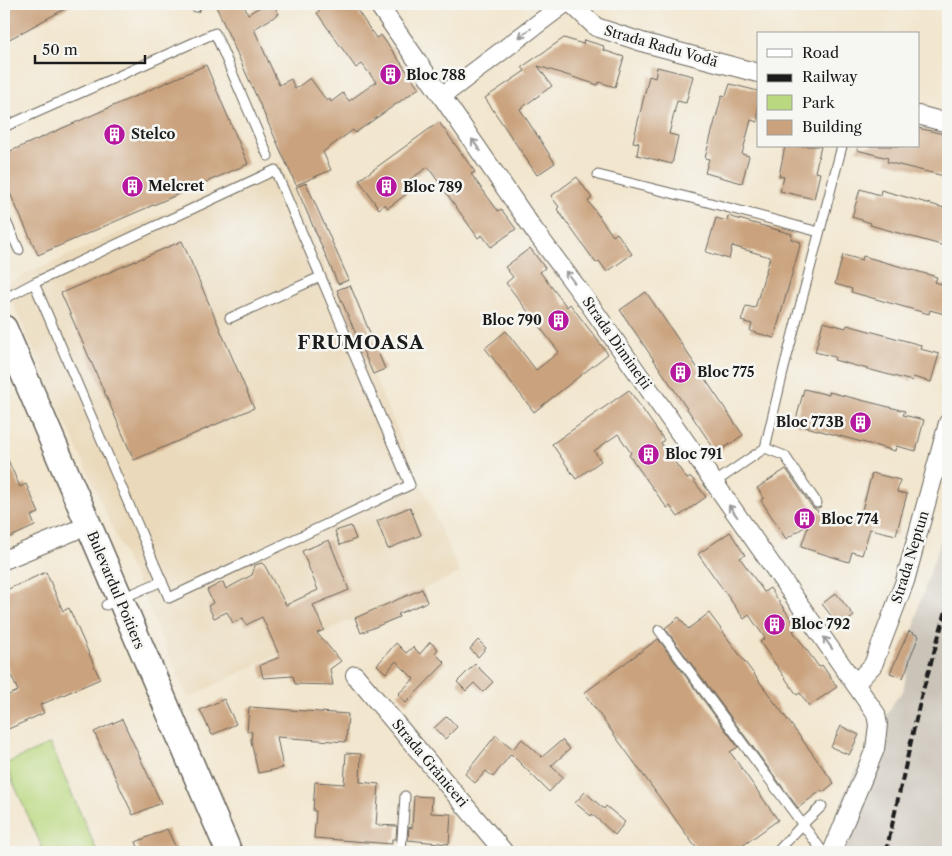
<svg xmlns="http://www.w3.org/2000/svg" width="952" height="856" font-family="'Libre Caslon Text',serif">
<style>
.built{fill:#ead9ba}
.industrial{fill:#cac3b8}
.green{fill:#b9d87f;stroke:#6a7a4e}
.building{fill:#caa37e}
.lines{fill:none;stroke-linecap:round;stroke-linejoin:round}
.service-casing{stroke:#67635a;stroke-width:11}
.minor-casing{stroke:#67635a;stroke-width:20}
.secondary-casing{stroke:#67635a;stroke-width:28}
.service{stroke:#fff;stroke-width:9}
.minor{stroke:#fff;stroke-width:18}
.secondary{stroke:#fff;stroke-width:25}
.rail{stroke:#1c1c1c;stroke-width:4;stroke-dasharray:8 4;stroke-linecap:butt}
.oneway{stroke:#999}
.labels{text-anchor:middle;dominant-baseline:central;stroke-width:5;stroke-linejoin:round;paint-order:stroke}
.street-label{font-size:14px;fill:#1c1c1c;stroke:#f6f6f2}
.poi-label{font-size:14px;font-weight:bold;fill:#1c1c1c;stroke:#f6f6f2;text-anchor:start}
.district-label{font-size:19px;font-weight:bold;letter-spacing:1px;fill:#1c1c1c;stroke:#f6f6f2}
</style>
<rect width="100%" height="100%" fill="#f6f6f2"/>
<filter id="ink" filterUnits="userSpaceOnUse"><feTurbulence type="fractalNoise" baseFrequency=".02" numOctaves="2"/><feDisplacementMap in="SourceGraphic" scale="10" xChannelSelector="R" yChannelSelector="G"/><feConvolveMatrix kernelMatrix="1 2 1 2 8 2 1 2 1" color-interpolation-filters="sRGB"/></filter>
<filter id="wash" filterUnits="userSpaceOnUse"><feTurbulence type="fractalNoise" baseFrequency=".0096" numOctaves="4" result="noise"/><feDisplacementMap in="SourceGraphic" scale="20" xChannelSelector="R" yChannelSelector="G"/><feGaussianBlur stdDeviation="1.12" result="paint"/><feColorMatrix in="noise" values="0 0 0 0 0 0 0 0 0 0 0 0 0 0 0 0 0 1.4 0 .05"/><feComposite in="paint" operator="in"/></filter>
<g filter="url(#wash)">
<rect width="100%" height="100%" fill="#f2e6ce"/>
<polygon class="built" points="280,162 460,573 326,631 188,698 4,284"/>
<polygon class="industrial" points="948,518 948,852 828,852 845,792 894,702 903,691 918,608"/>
<polygon class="green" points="50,744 97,851 94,852 44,852 5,764"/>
<g id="blocks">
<g class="building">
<polygon points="4,4 74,4 4,42"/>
<polygon points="215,4 243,4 248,14 265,4 273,4 279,14 254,29 279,85 291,79 295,89 310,78 327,101 330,99 331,102 343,93 349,101 376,82 362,64 356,68 317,13 323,8 320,4 348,4 352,9 355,7 376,38 381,35 419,88 355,133 353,130 323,152 331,170 296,185"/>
<polygon points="564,38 583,44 584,40 604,46 603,50 624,57 615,87 599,82 598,85 538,66 552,86 520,109 555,163 537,175 485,98 525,71 522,67"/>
<polygon points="206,65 248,164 38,255 4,180 4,154"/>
<polygon points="657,67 693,76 686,103 677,101 669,134 678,136 672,164 637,155 639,143 633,142 649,76 655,78"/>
<polygon points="730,84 758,91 758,122 751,120 742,154 749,156 742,183 705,173 709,159 705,158 722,95 726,96"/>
<polygon points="439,122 475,172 471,174 498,211 501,209 516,229 491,247 482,235 478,238 428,167 408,181 413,189 388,208 385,204 379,209 359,180"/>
<polygon points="918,128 948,135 948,177 887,162 888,158 857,150 858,146 918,146"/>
<polygon points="785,146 821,146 815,172 820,173 814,199 780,191 784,177 779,176"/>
<polygon points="577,177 592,198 588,201 613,236 617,233 632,254 607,272 599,261 596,263 557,209 559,207 551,196"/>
<polygon points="306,183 349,280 338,284 296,187"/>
<polygon points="860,189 880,195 881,190 948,209 948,247 870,225 871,223 852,217"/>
<polygon points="728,216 792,234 791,239 801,242 774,338 750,331 752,324 741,321 746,306 755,308 770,257 732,246 729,259 706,252 716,218 727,221"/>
<polygon points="182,241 254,408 134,460 61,293"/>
<polygon points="530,248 545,268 540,272 567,307 570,304 608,354 534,412 485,348 506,331 536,370 559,352 506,283 513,277 505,267"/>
<polygon points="843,255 862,260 863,256 937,277 935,282 948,286 948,315 930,310 929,314 851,292 852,289 835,284"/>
<polygon points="350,285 385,369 373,374 337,290"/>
<polygon points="646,292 743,435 717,453 620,310"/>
<polygon points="823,322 846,328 847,325 921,345 920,349 939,354 931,382 913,377 912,381 834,360 835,357 815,352"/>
<polygon points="804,389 829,395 829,392 905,411 903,415 924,420 916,451 896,446 895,451 795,424"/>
<polygon points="629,390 664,440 661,443 687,479 691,477 706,497 678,517 670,506 667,508 629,455 631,453 618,434 594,451 601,461 576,479 552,444"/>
<polygon points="4,451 20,487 26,484 39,513 31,516 35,526 4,540"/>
<polygon points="786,469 812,507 819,512 858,525 872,473 900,480 897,492 907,494 896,535 870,529 862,555 852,552 849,562 801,547 809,524 786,539 761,500 764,498 757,488"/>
<polygon points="410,507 421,535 388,549 377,521"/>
<polygon points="351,526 356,539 340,545 335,531"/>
<polygon points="730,532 745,555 740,558 764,592 770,588 797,628 793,631 819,667 822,665 837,687 809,706 800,693 797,695 760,642 765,638 749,615 744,619 698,554"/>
<polygon points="329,540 349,590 313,605 324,630 317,633 341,661 330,669 333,685 295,684 293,676 263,678 260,665 280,657 262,617 246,625 243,618 233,623 227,612 214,618 208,606 213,603 207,590 223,582 226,589 252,575 255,565 262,563 265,566 286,605 318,590 302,551"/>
<polygon points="46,572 63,611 69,608 100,679 40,705 44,713 4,731 4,697 18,691 4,659 4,591"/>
<polygon points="422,589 427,602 398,614 399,617 361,633 355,618"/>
<polygon points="836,593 854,616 840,627 822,604"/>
<polygon points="709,613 834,783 823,792 822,790 798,808 665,628 679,617 688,629"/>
<polygon points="909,631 919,636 909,660 910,660 903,678 890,673"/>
<polygon points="658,639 738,747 730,752 778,820 734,852 699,852 584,693"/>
<polygon points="478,640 486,648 478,657 470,649"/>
<polygon points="430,642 438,649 435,653 445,663 406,703 398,694 414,679 396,661 386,673 377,665 396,643 406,653 413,647 420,654"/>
<polygon points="475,664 493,682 483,692 474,683 466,691 457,682"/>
<polygon points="224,699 236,724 212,735 200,710"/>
<polygon points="249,707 348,714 346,742 277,737 283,768 258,773 251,741 252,732 247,731"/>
<polygon points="447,716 457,727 445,739 434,728"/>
<polygon points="122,719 161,803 133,815 94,732"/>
<polygon points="841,726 859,735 849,755 831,747"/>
<polygon points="496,735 513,749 522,739 542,757 562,740 570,749 551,766 563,777 549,792 511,754 493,777 486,771 475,783 465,774"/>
<polygon points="346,753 361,754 360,782 379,784 376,825 397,826 396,839 392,839 392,844 314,838 316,811 313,811 315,782 344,784"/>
<polygon points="585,792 604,809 606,806 625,822 615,835 592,814 591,816 575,803"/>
<polygon points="414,796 432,797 431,813 451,814 449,844 408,840 409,827 412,828"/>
<polygon points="167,829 178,852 140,852 136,842"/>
</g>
</g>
</g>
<g filter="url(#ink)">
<use href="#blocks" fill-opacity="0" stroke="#67635a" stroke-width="1"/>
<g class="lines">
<defs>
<g id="service">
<polyline points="195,4 196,7"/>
<polyline points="4,127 215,33 268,156"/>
<polyline points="598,175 707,202 819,232"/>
<polyline points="4,217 19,250"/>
<polyline points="4,299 34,283 275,170 410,485 169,598 34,283"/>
<polyline points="230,318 320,277"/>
<polyline points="765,448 785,456 817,503"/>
<polyline points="714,483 765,448 784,368 842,146"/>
<polyline points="106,605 162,581"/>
<polyline points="659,630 823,852"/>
<polyline points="401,852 405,796"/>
<polyline points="777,852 802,825 822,806"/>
</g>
<g id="minor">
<polyline points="378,4 534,230 590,305 876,714 878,725 875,749 832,852"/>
<polyline points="572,4 596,27 645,43 758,73"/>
<polyline points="442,96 564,4"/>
<polyline points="918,115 948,123"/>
<polyline points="4,560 74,531"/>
<polyline points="355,675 504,852"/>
<polyline points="856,683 873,665 905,581 948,423"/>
</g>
<polyline id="secondary" points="4,328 229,852"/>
</defs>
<use href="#service" class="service-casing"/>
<use href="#minor" class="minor-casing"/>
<use href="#secondary" class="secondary-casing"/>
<use href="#service" class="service"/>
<use href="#minor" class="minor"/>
<use href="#secondary" class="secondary"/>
<polyline class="rail" points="886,852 921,697 948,604"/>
</g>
<defs><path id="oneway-shaft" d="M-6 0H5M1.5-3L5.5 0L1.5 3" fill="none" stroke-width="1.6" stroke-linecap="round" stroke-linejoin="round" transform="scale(1.25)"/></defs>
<g class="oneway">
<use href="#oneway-shaft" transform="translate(525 33) rotate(143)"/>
<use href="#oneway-shaft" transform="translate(476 145) rotate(-125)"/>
<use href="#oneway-shaft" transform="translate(570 277) rotate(-127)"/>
<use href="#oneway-shaft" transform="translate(733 511) rotate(-126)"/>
<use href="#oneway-shaft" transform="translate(828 643) rotate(-125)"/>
</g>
</g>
<defs>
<symbol id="building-disc" viewBox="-11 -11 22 22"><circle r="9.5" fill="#b5179e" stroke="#f6f6f2"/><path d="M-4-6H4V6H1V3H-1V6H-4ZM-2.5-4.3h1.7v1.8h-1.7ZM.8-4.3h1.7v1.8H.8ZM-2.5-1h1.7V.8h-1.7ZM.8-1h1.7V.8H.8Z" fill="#fff"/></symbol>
</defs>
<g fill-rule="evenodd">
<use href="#building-disc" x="378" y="62" width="25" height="25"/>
<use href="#building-disc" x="102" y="122" width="25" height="25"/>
<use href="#building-disc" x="120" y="174" width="25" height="25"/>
<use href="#building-disc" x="374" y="174" width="25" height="25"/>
<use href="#building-disc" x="546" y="308" width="25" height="25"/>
<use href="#building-disc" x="668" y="360" width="25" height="25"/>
<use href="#building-disc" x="848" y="410" width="25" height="25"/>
<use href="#building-disc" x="636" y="442" width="25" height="25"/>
<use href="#building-disc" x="792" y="506" width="25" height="25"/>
<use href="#building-disc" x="762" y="612" width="25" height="25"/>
</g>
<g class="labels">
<g class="street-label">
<text transform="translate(661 46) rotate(16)">Strada Radu Vodă</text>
<text transform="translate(617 343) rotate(55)">Strada Dimineții</text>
<text transform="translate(910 557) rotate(-73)">Strada Neptun</text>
<text transform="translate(116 590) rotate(67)">Bulevardul Poitiers</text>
<text transform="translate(430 763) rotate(50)">Strada Grăniceri</text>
</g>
<g class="poi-label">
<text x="406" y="75">Bloc 788</text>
<text x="131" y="134">Stelco</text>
<text x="148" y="186">Melcret</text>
<text x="403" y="187">Bloc 789</text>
<text x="542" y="320" text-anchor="end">Bloc 790</text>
<text x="697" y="372">Bloc 775</text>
<text x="844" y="422" text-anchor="end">Bloc 773B</text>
<text x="665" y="454">Bloc 791</text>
<text x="821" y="519">Bloc 774</text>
<text x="791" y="624">Bloc 792</text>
</g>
<g class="district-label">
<text x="361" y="342">FRUMOASA</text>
</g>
</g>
<rect width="952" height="856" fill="none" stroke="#f6f6f2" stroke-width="20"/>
<rect x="757" y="32" width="162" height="115" fill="#f6f6f2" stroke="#9f9f9c"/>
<rect x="767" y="49" width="25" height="8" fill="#ffffff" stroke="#9f9f9c"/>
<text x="802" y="58" font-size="15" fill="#1c1c1c">Road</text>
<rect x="767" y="74" width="25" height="8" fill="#1c1c1c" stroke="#9f9f9c"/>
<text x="802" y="82" font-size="15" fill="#1c1c1c">Railway</text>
<rect x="767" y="95" width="25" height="15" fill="#b9d87f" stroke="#9f9f9c"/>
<text x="802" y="108" font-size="15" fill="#1c1c1c">Park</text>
<rect x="767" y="120" width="25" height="15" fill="#caa37e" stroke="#9f9f9c"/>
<text x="802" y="132" font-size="15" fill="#1c1c1c">Building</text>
<path d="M35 55v8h110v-8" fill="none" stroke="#1c1c1c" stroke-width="2.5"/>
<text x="42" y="55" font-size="15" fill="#1c1c1c" stroke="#f6f6f2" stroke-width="4" paint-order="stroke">50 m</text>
</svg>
